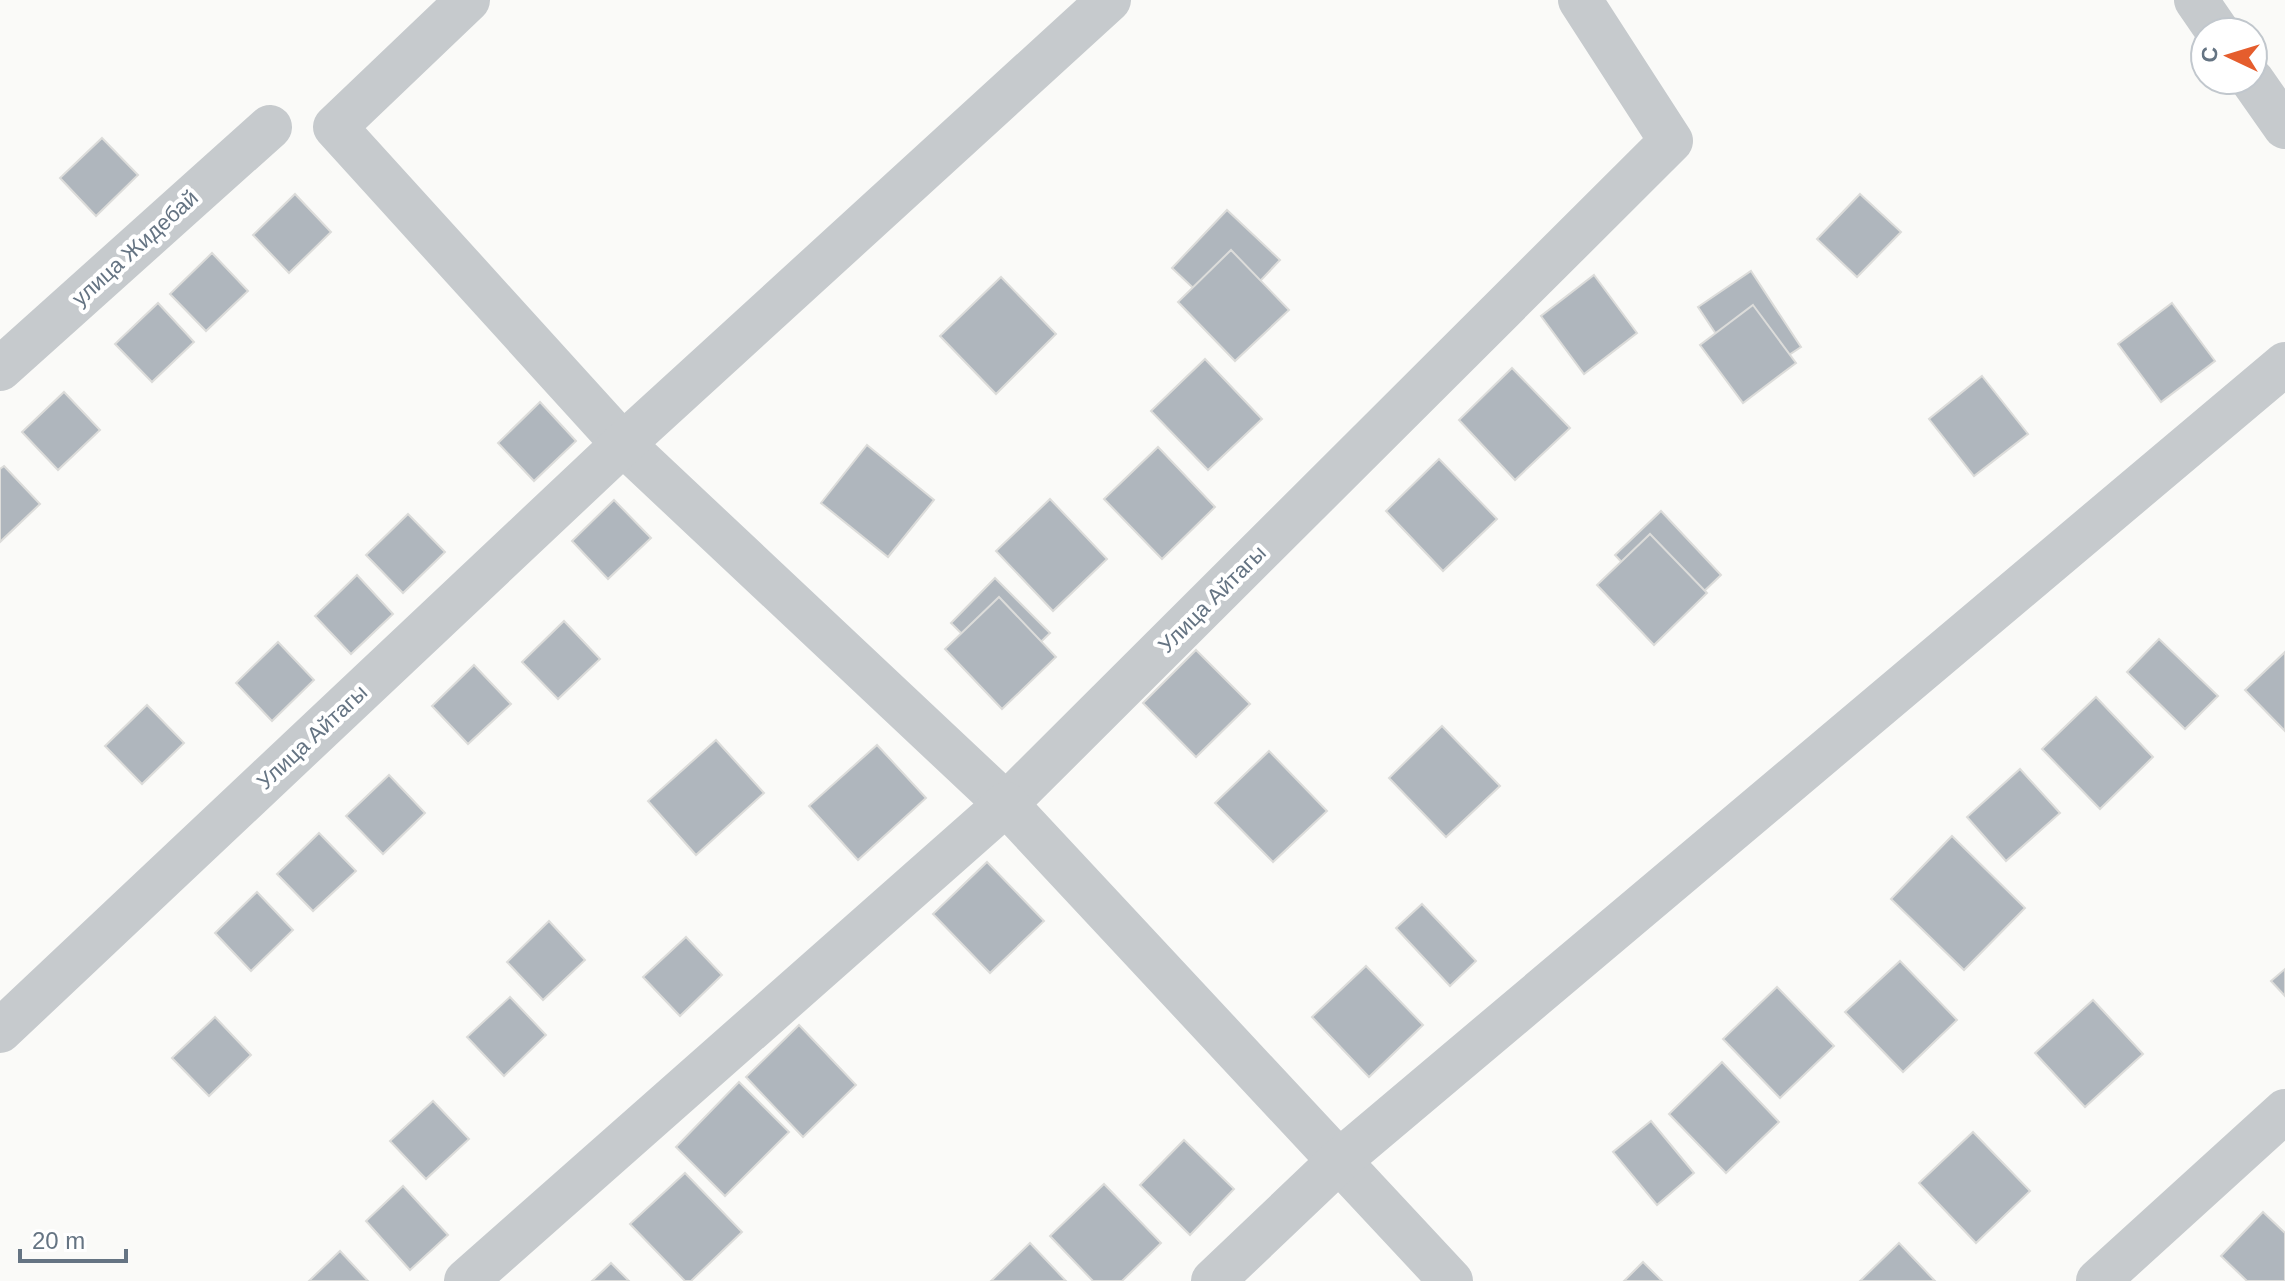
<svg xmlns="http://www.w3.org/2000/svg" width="2285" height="1281" font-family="Helvetica,sans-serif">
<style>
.building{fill:#afb6bd;stroke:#dcdcda;stroke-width:2}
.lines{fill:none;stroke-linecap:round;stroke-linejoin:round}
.minor{stroke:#c6cacd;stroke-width:44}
.labels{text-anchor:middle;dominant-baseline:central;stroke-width:8;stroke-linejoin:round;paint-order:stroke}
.street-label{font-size:22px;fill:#657483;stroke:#fff}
</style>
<rect width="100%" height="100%" fill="#fafaf8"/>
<g class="building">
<polygon points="102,138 138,175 96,216 60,178"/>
<polygon points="295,194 331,232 289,273 253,235"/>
<polygon points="1860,194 1901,232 1857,277 1817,239"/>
<polygon points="1227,210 1280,260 1225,318 1172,268"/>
<polygon points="1231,250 1289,310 1235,361 1178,302"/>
<polygon points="212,253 248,291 206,331 170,294"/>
<polygon points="1751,271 1801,347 1748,382 1698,307"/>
<polygon points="1594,275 1637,333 1584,374 1541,316"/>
<polygon points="1001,277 1056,334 996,394 940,336"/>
<polygon points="158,303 194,342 152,382 115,344"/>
<polygon points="2172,303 2215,361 2161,402 2118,344"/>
<polygon points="1753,305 1796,363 1743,403 1700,345"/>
<polygon points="1205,359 1262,419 1208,470 1151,411"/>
<polygon points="1512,368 1570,428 1515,480 1459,420"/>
<polygon points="1982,376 2028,434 1974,476 1929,419"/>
<polygon points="64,392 100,430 58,470 22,432"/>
<polygon points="540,402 576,441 534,481 498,443"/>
<polygon points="867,445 934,500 888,557 821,503"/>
<polygon points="1158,447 1215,507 1162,559 1104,499"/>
<polygon points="1439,459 1497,519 1443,571 1386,511"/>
<polygon points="4,466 40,504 0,542 0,469"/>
<polygon points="1050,499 1107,559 1053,611 996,551"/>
<polygon points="614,500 651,538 608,579 572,541"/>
<polygon points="1661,511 1721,575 1675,619 1615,555"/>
<polygon points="408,514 445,552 403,593 366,555"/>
<polygon points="1650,534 1707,593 1654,645 1597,585"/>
<polygon points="357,575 393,614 351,654 315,616"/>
<polygon points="995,578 1050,633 1005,677 951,623"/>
<polygon points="999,597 1056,657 1002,709 945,649"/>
<polygon points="564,621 600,659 558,699 522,662"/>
<polygon points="2159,639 2218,696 2185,729 2127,672"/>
<polygon points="278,642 314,680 272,721 236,683"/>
<polygon points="1196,650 1250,704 1196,757 1143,703"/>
<polygon points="2285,652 2285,731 2245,690"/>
<polygon points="474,665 511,704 468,744 432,706"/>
<polygon points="2096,697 2153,757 2100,809 2042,749"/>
<polygon points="147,705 184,743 142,784 105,746"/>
<polygon points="1442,726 1500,786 1446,837 1389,778"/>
<polygon points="716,740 764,793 696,855 648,801"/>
<polygon points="877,745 926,798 858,860 809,806"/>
<polygon points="1269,751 1327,811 1273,862 1215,803"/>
<polygon points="2020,769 2060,813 2006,861 1967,817"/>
<polygon points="389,775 425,813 383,854 346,816"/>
<polygon points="319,833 356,871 313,911 277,874"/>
<polygon points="1952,836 2025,908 1964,970 1891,899"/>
<polygon points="987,862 1044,921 990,973 933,914"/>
<polygon points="257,892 293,930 251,971 215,933"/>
<polygon points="1422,904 1476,961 1450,986 1396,928"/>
<polygon points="549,921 585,960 543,1000 507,962"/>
<polygon points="686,937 722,975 680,1016 643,977"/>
<polygon points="1900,961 1957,1020 1903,1072 1845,1012"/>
<polygon points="1366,966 1423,1025 1369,1077 1312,1017"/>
<polygon points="2285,969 2285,996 2271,981"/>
<polygon points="1777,987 1834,1046 1780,1098 1723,1039"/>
<polygon points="510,997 546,1035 504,1076 467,1037"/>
<polygon points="2093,1000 2143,1054 2085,1107 2035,1053"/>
<polygon points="215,1017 251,1055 209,1096 172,1058"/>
<polygon points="799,1025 856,1085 803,1137 746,1077"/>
<polygon points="1722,1062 1779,1122 1726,1173 1669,1114"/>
<polygon points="739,1082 789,1132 725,1196 676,1147"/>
<polygon points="433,1101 469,1139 426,1179 390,1141"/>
<polygon points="1651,1121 1694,1173 1657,1205 1613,1152"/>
<polygon points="1973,1132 2030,1191 1976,1243 1919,1183"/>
<polygon points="1184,1140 1234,1189 1190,1235 1140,1185"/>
<polygon points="685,1173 742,1232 691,1281 685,1281 630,1224"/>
<polygon points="1104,1184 1161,1243 1122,1281 1093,1281 1050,1236"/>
<polygon points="403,1186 448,1235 410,1270 366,1221"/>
<polygon points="2263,1212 2285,1233 2285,1281 2247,1281 2221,1256"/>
<polygon points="1030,1243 1066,1281 991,1281"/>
<polygon points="1899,1243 1935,1281 1860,1281"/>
<polygon points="340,1251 368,1281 309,1281"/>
<polygon points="1643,1262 1662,1281 1624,1281"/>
<polygon points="611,1263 629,1281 592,1281"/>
</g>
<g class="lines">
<g class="minor">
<polyline points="468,0 335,127 623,444 1006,804 1671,141 1580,0"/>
<polyline points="2196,0 2218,32"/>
<polyline points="2252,80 2285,127"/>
<polyline points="0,369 270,127"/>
<polyline points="0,1031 623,444 1109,0"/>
<polyline points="466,1281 1006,804 1451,1281"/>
<polyline points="1213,1281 1339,1161 2285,364"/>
<polyline points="2098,1281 2285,1111"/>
</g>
</g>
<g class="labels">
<g class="street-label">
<text transform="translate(135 248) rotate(-42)">улица Жидебай</text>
<text transform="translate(1212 599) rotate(-45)">Улица Айтагы</text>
<text transform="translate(312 737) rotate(-43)">Улица Айтагы</text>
</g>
</g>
<g transform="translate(2229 56) rotate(274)"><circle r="38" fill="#ffffff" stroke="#c1c7cd" stroke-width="2"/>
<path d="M0-6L14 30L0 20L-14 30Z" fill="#e55d2d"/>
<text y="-12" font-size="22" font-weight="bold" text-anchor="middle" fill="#657483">С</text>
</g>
<path d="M20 1249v12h106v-12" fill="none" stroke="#657483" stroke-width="4"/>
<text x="32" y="1249" font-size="24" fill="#657483" stroke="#ffffff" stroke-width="6" paint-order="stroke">20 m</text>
</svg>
